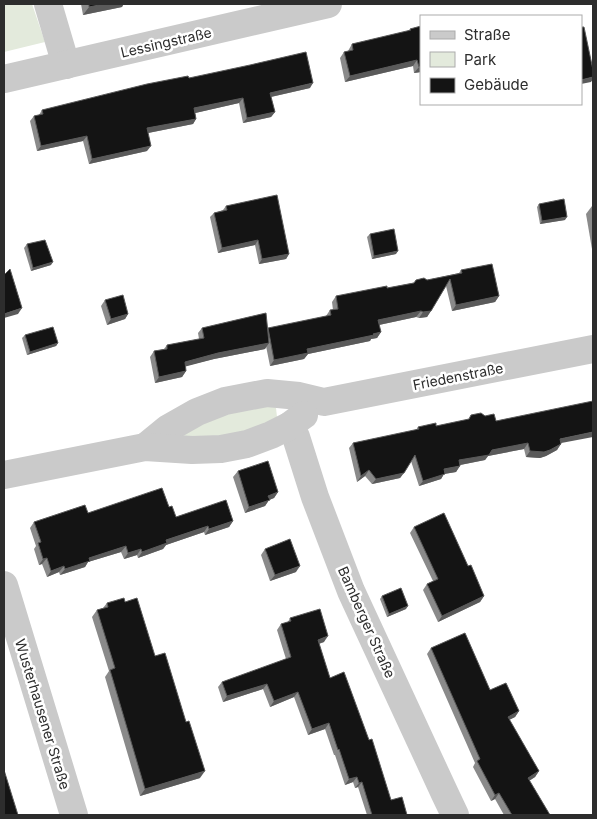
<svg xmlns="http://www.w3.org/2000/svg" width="597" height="819" font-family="Inter,sans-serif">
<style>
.green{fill:#e3eadc}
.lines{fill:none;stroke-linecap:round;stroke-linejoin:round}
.minor{stroke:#cacaca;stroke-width:28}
.wall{fill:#8a8a8a}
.shaded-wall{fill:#5a5a5a}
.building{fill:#141414;stroke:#5a5a5a}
.labels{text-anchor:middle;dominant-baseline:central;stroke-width:5;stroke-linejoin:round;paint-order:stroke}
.street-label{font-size:14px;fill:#2d2d2d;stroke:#fff}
</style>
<rect width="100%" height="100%" fill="#fff"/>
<g class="green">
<polygon points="4,4 32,4 45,42 4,52"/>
<polygon points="266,401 276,408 277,417 248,437 176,441 198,417"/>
</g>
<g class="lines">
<g class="minor">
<polyline points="48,4 66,65"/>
<polyline points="4,79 328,4"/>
<polyline points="289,426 296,437 315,497 351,591 445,794 455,815"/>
<polyline points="145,447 167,429 197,412 225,401 267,393 299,396 324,402 593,349"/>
<polyline points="4,475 145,447 192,450 221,449 247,444 271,435 289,426 304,415"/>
<polyline points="4,585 74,815"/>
</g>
</g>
<g class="wall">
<polygon points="81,4 126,4 123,5 122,7 83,15"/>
<polygon points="421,26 421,72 414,73 413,66 345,82 340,58 344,52 348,51 352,44 408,31 410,29"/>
<polygon points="189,78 310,88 271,97 275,112 271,117 243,123 239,103 195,113 196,119 193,124 148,133 147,151 89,164 83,141 37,151 30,121 34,116 39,115 42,110"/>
<polygon points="539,204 565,220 540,224 537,207"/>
<polygon points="593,205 593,255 586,214 592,206"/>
<polygon points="226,206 289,254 286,259 259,264 255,245 218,253 210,217 214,213 223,210"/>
<polygon points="370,234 396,254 372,259 367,237"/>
<polygon points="27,244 51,265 31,271 24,248"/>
<polygon points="461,270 499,296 495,302 452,311 446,286 427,317 419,318 416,317 379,325 381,332 377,338 371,339 370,341 308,354 304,359 270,366 266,346 265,349 214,359 185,366 186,371 182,377 155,383 150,357 154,351 164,349 167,345 199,339 198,333 202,328 267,329 326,316 330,310 333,310 332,302 336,296 387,288 427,280 459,273"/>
<polygon points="105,300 128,314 125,319 107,325 101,306"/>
<polygon points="25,335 58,343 56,346 27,355 22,338"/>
<polygon points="485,416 496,421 561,443 557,450 546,456 540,458 526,457 524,449 488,456 485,460 460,465 456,472 444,474 441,479 419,486 411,461 400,478 372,484 365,476 357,482 349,448 353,443 416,430 418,427 436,426"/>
<polygon points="238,471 278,492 274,498 269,500 265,506 245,513 233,477"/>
<polygon points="169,507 176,517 233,521 229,527 205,535 204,532 166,545 163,549 138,558 137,555 124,559 121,552 88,562 85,567 60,575 59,572 47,577 42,564 39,565 34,549 36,546 30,528 34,522 88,513"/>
<polygon points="414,527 468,566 484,596 480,602 438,622 423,590 427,584 433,581 410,533"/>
<polygon points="265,549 296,572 270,581 261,555"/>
<polygon points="382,596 406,609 387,617 380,599"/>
<polygon points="125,602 155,656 200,778 140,796 105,677 109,671 92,617 97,610 103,608 107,603"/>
<polygon points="290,618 324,642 319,644 330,678 391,800 407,815 367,815 358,787 355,788 353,782 345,785 335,755 334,755 325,729 308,735 294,697 270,707 263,689 223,702 218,687 222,682 286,659 277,630 281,624 288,622"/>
<polygon points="431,648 519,711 515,717 509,720 539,771 535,777 529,781 550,815 504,815 495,799 491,801 473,767 475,763 427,654"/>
</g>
<g class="shaded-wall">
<polygon points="104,4 126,4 123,5 122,7 83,15 89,7"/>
<polygon points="417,60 413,66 345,82 350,76"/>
<polygon points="419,67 421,67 421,72 414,73"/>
<polygon points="593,77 593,79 591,82 581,84 581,80"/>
<polygon points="313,83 310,88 266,98 270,93"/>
<polygon points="243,98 239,103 191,114 194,108"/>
<polygon points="275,112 271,117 243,123 247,118"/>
<polygon points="196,119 193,124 143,134 147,128"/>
<polygon points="87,136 83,141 37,151 41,146"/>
<polygon points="151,146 147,151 89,164 92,159"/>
<polygon points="567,217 565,220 540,224 542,221"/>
<polygon points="258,240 255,245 218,253 222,248"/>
<polygon points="398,251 396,254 372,259 374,256"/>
<polygon points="289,254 286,259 259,264 262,259"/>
<polygon points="53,262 51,265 31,271 33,268"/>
<polygon points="499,296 495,302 452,311 456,305"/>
<polygon points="22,308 18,314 4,318 4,314"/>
<polygon points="421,311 416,317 374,326 378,320"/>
<polygon points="431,311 427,317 419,318 423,312"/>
<polygon points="128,314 125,319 107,325 111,319"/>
<polygon points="381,332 377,338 371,339 370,341 308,354 304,359 270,366 274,360 307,349"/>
<polygon points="58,343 56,346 27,355 30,352"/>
<polygon points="269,343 265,349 214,359 180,368 185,362 218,353"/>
<polygon points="186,371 182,377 155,383 159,377"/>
<polygon points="593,432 593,437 556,444 560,439"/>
<polygon points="528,443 524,449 488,456 485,460 455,466 459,460 492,450"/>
<polygon points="561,444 557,450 546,456 540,458 526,457 530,451"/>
<polygon points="460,466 456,472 444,474 441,479 419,486 423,481 444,469"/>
<polygon points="369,470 365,476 357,482 361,476"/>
<polygon points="404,473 400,478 372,484 376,479"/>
<polygon points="278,492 274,498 269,500 265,506 245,513 249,507 268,496"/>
<polygon points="233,521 229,527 205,535 209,529"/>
<polygon points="208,526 204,532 166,545 163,549 138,558 142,552 166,540"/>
<polygon points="126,546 121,552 88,562 85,567 60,575 65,569 89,558"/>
<polygon points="141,549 137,555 124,559 128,553"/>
<polygon points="47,558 42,564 39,565 43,559"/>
<polygon points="64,566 59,572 47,577 51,571"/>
<polygon points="300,566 296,572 270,581 275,575"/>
<polygon points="484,596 480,602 438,622 442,616"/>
<polygon points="408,606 406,609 387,617 389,614"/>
<polygon points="328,636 324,642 314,645 318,640"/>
<polygon points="267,684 263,689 223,702 227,696"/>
<polygon points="298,692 294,697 270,707 274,701"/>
<polygon points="519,711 515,717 503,723 508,717"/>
<polygon points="329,723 325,729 308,735 312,729"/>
<polygon points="205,771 200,778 140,796 145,789"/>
<polygon points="539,771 535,777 524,784 528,778"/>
<polygon points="357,777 353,782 345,785 349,779"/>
<polygon points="362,782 358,787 355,788 359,783"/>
<polygon points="499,793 495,799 491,801 495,795"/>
</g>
<g class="building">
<polygon points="89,4 104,4 89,7"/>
<polygon points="421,26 421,67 419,67 417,60 350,76 344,52 353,50 352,44 411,30 410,29"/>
<polygon points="581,27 584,27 593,70 593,77 581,80"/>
<polygon points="306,52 313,83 270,93 275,112 247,118 243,98 194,108 196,119 147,128 151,146 92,159 87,136 41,146 34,116 43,114 42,110 147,84 188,76 189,78 250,65"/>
<polygon points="277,195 289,254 262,259 258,240 222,248 214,213 227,210 226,206"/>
<polygon points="564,199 567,217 542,221 539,204"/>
<polygon points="394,229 398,251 374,256 370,234"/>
<polygon points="45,240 53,262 33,268 27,244"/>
<polygon points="492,264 499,296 456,305 450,279 431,311 423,312 421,311 378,320 381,332 373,334 374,335 307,349 308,353 274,360 268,328 331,315 330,310 338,309 336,296 387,286 387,288 414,283 416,280 424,278 427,280 462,273 461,270"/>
<polygon points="10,269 22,308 4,314 4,275"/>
<polygon points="123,295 128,314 111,319 105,300"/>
<polygon points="266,313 269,343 218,353 185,362 186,371 159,377 154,351 167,349 167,345 204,338 202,328"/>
<polygon points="53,327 58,343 30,352 25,335"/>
<polygon points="593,401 593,432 560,439 561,444 550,450 544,452 530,451 528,443 492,450 489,455 459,460 460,466 444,469 445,474 423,481 415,455 404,473 376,479 369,470 361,476 353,443 419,429 418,427 436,423 436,426 469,419 471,415 481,413 485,416 494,414 496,421"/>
<polygon points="268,461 278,492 268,496 270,500 249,507 238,471"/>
<polygon points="162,488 169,507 172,506 176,517 226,500 233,521 209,529 208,526 166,540 167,543 142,552 141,549 128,553 126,546 89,558 90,561 65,569 64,566 51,571 47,558 43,559 38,543 41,542 34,522 85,505 88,513"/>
<polygon points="444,513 468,566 471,565 484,596 442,616 427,584 438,579 414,527"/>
<polygon points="290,539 300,566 275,575 265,549"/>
<polygon points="401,588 408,606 389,614 382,596"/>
<polygon points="124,598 125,602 137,598 155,656 165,653 186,722 189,721 205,771 145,789 110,670 115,668 97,610 108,607 107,603"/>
<polygon points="320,609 328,636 318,640 330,678 344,672 369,740 372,739 391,800 402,797 407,815 372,815 362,782 359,783 357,777 349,779 339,749 338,750 329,723 312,729 298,692 274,701 267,684 227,696 222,682 291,657 281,624 291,621 290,618"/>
<polygon points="465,633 490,690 506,683 519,711 508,717 539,771 528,778 550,815 512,815 499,793 495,795 477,761 480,759 431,648"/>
<polygon points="4,770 18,815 4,815"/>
</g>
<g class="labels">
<g class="street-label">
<text transform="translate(166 42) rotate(-13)">Lessingstraße</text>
<text transform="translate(458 376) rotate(-11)">Friedenstraße</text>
<text transform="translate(367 622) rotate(66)">Bamberger Straße</text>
<text transform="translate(43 714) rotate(73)">Wusterhausener Straße</text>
</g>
</g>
<rect width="597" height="819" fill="none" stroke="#2d2d2d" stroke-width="10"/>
<rect x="420" y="15" width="162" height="90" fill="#ffffff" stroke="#ababab"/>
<rect x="430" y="31" width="25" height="8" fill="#cacaca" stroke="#ababab"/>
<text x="464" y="40" font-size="15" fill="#2d2d2d">Straße</text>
<rect x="430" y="52" width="25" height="15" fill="#e3eadc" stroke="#ababab"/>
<text x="464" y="65" font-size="15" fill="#2d2d2d">Park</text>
<rect x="430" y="78" width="25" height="15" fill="#141414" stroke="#ababab"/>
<text x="464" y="90" font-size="15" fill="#2d2d2d">Gebäude</text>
</svg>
